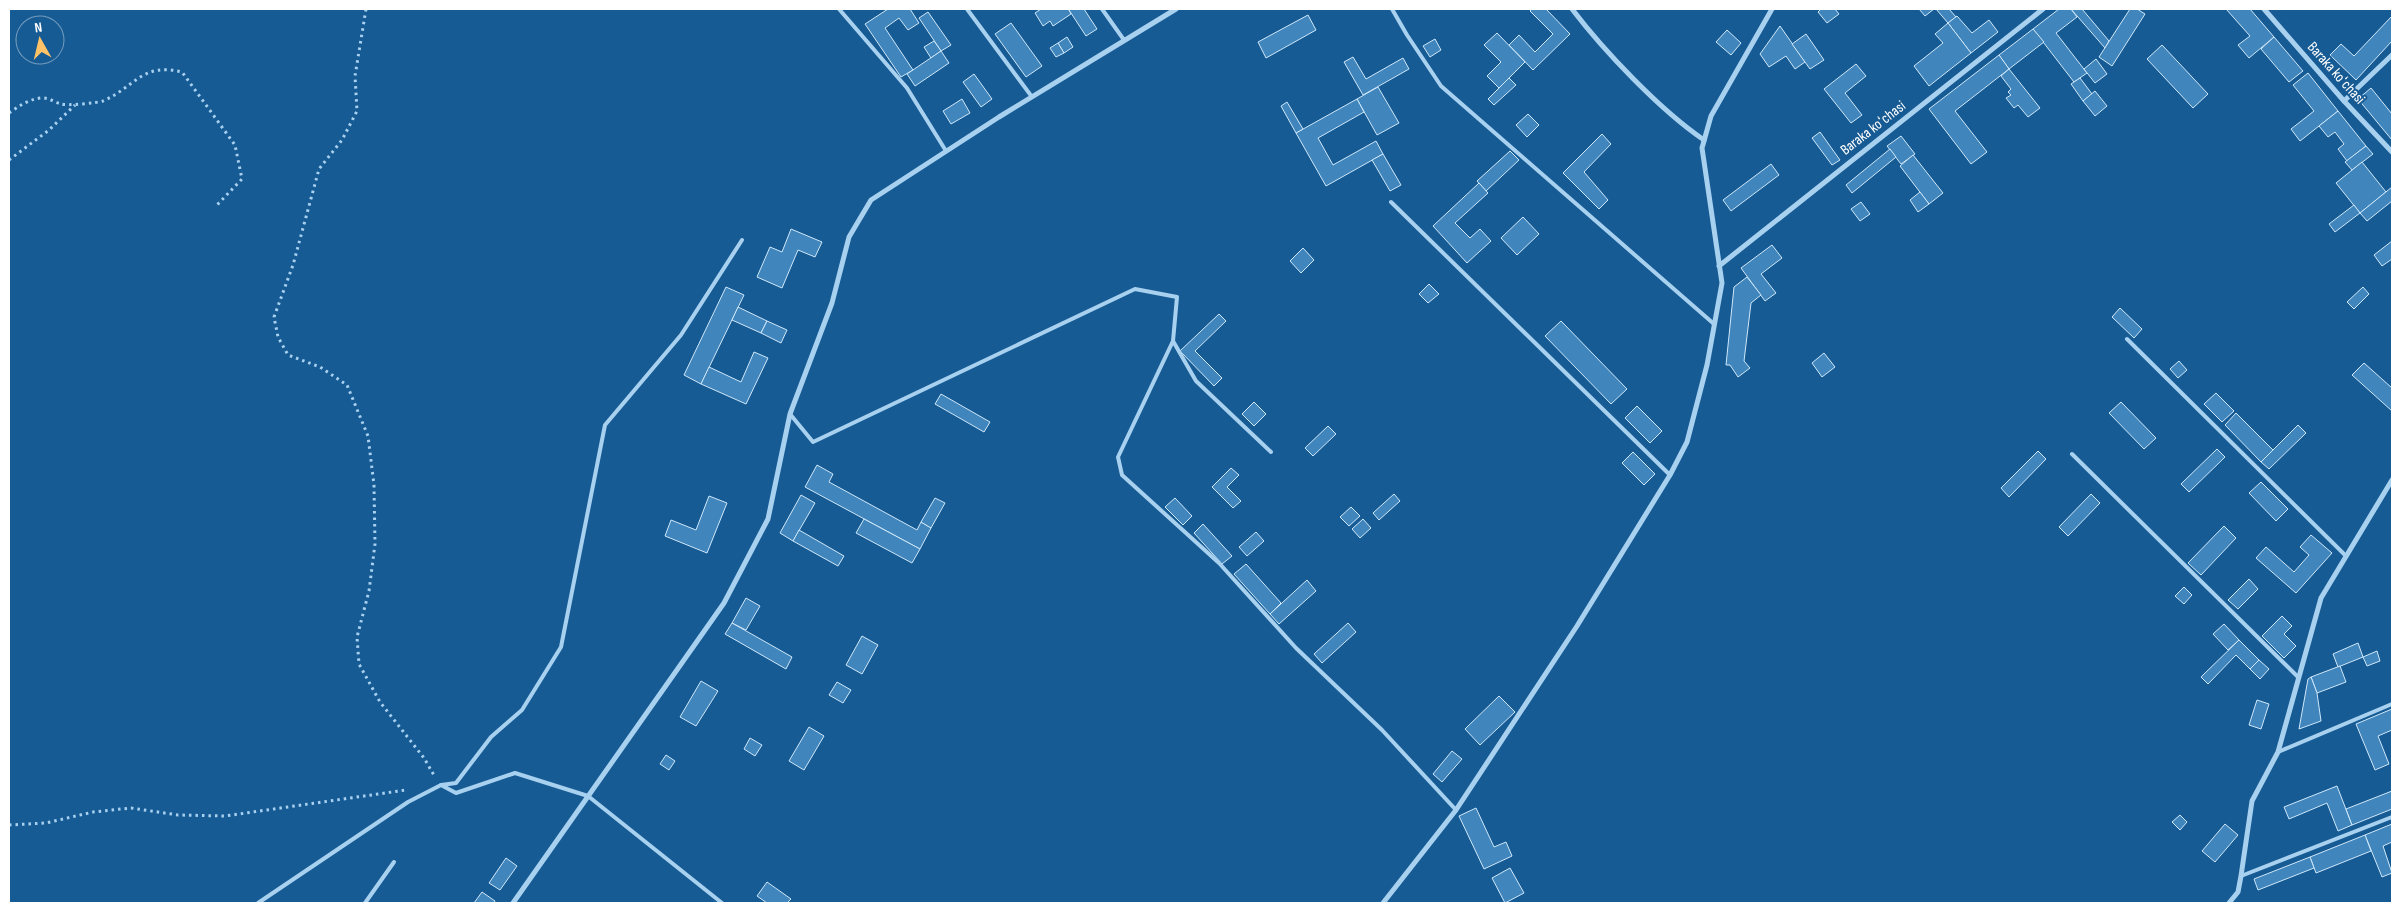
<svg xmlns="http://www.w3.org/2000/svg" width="2401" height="912" font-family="'Sofia Sans Condensed',sans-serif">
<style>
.building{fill:#4085bb;stroke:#cfe8fb}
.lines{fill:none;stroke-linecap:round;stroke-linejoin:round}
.path{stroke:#a8d1f0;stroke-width:3;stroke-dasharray:2.5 4;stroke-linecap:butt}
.service{stroke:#a8d1f0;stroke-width:4}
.minor{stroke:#a8d1f0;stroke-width:5}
.labels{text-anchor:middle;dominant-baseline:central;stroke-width:4;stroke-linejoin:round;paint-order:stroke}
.street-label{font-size:15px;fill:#fff;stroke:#175b94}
</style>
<rect width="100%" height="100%" fill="#175b94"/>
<g class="building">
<polygon points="888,9 910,9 919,23 908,30 899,18 885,28 913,70 901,77 865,24"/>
<polygon points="1041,9 1070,9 1069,10 1071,14 1053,26 1050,21 1043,26 1035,13"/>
<polygon points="1070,9 1084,9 1097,29 1086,36 1069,10"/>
<polygon points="1532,9 1546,9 1570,34 1533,70 1509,45 1519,35 1535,52 1553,34 1530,11"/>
<polygon points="1821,9 1835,9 1839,14 1827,23 1818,12"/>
<polygon points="1919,9 1934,9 1925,16"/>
<polygon points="1936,9 1949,9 1956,17 1948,23"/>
<polygon points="2059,9 2071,9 2077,17 2056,33 2087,73 2074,82 2033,29"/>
<polygon points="2071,9 2082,9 2109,41 2105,48"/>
<polygon points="2130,9 2137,9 2145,14 2112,66 2099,57"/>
<polygon points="2226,9 2250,9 2274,37 2249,58 2238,45 2250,36"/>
<polygon points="928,12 951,45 941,51 919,18"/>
<polygon points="1308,15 1316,30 1266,58 1258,42"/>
<polygon points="1957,16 1972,33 1989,20 1998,32 1971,53 1948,23"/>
<polygon points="2392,16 2392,41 2356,80 2330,55 2341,44 2354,56"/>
<polygon points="1011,23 1042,66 1026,77 995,34"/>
<polygon points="1948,23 1971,53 1929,86 1914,66 1943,43 1935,34"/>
<polygon points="1780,26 1805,62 1795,69 1786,56 1769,67 1760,54"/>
<polygon points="2033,29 2044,42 2009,69 1999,55"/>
<polygon points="1727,30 1741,43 1731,55 1716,42"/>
<polygon points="1497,33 1525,62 1499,88 1487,76 1501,62 1484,45"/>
<polygon points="1806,34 1824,60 1810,69 1792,44"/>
<polygon points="1067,37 1073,47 1064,53 1058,43"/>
<polygon points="2274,37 2303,71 2289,82 2261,49"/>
<polygon points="1435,39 1441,50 1430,57 1423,46"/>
<polygon points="934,41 941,51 931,58 924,47"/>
<polygon points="1058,43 1064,53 1056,57 1050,48"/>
<polygon points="2162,45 2208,94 2193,108 2147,59"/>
<polygon points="941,51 949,63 915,86 907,74"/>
<polygon points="1999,55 2009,69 1955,111 1987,152 1971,164 1929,109"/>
<polygon points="1353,57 1366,79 1403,58 1409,69 1363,95 1344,62"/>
<polygon points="2096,59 2107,74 2095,83 2084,69"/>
<polygon points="1856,64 1866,76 1845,93 1862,115 1851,123 1824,89"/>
<polygon points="2009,69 2040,108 2028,117 2018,105 2014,108 2006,98 2011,95 2008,92 2011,89 2001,76"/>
<polygon points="2308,73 2338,111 2300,141 2291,129 2314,111 2293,85"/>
<polygon points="974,74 992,99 981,107 963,82"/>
<polygon points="1509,78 1516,85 1494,105 1488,99"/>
<polygon points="2080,78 2092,94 2083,101 2071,84"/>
<polygon points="1378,87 1399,123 1377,135 1357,99"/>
<polygon points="2371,88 2392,114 2392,140 2358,99"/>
<polygon points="2095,91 2107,106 2095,116 2083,101"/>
<polygon points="962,99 970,113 951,124 943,111"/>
<polygon points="1357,99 1364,112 1318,138 1333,165 1376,141 1383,154 1326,186 1296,133"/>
<polygon points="1287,102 1303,129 1296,133 1281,106"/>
<polygon points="2338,111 2366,146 2347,161 2338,149 2344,144 2335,132 2328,137 2319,126"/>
<polygon points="1528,114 1539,125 1527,137 1516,125"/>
<polygon points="1820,132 1840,160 1832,165 1812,138"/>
<polygon points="1602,134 1611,144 1584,172 1608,200 1599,209 1563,173"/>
<polygon points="1901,136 1915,154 1901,164 1887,146"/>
<polygon points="2366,146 2373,154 2352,170 2345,162"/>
<polygon points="1890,149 1896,157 1852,193 1846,185"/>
<polygon points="1510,151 1519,160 1486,191 1477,181"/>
<polygon points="1383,154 1401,185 1390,191 1372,160"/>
<polygon points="1913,155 1943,193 1929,204 1900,166"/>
<polygon points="2362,162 2386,192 2360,213 2336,183"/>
<polygon points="1771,164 1779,175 1731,211 1723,200"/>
<polygon points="1479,183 1488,193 1455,223 1470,238 1480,229 1491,241 1467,263 1433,226"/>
<polygon points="2392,187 2392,201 2367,221 2360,213"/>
<polygon points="1920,192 1929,204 1918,212 1910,200"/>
<polygon points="1861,202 1870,214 1860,221 1851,209"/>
<polygon points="2354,205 2360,213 2335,232 2329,224"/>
<polygon points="1523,217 1539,234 1517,255 1501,238"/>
<polygon points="791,229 822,242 815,257 798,250 782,288 757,277 770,247 782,252"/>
<polygon points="2392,241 2392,259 2382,266 2374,255"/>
<polygon points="1772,245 1782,258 1761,274 1776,293 1765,301 1741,268"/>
<polygon points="1303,248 1314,260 1301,273 1290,261"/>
<polygon points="1747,277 1761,295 1751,303 1744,361 1750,368 1738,377 1730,365 1726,365 1734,287"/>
<polygon points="1429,284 1439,294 1428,303 1419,294"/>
<polygon points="726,287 744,295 701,384 684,375"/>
<polygon points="2363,287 2369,294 2354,309 2347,302"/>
<polygon points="738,307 767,321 761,333 732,320"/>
<polygon points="2120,308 2142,329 2134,338 2112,317"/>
<polygon points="1219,314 1226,321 1195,351 1222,378 1214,386 1180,351"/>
<polygon points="767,321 787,330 781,343 761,333"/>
<polygon points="1561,321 1627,389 1611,404 1545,336"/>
<polygon points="754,352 768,358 746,404 701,384 709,367 741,382"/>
<polygon points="1824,353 1835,367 1822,377 1812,363"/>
<polygon points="2179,361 2187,370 2178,378 2170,369"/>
<polygon points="2364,363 2392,388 2392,411 2352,375"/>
<polygon points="2216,393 2234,411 2222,422 2204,404"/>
<polygon points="941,394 990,422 984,432 935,404"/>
<polygon points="1254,402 1266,414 1254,426 1242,414"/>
<polygon points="2121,402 2156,438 2144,449 2109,413"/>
<polygon points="1637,406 1662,431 1650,443 1625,418"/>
<polygon points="2236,413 2273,450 2261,462 2225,425"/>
<polygon points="2298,425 2306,433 2269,469 2261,462"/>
<polygon points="1328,426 1336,434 1313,456 1305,448"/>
<polygon points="2217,449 2225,457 2189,492 2181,484"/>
<polygon points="2038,451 2046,459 2009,497 2001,488"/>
<polygon points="1633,452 1655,474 1644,485 1622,463"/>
<polygon points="817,465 833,474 829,482 917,530 921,522 931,528 920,549 805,487"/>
<polygon points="1231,468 1239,475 1227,487 1241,501 1233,508 1212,487"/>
<polygon points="2261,482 2288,509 2276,521 2249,493"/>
<polygon points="1394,494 1400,501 1379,520 1373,513"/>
<polygon points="2091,494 2100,503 2068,536 2059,527"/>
<polygon points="801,495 815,503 793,541 780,533"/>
<polygon points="709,496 727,503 707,553 665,536 671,520 696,530"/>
<polygon points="935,498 945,503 931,528 921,522"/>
<polygon points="1175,498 1192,516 1183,525 1165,507"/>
<polygon points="1351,507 1360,516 1349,526 1340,517"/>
<polygon points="864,519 920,549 912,563 856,533"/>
<polygon points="1363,519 1371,528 1360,538 1352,529"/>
<polygon points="1203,524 1232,556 1222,564 1194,533"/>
<polygon points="2224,526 2236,538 2201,575 2188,563"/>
<polygon points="799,530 844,556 838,566 793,541"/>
<polygon points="1256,532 1264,541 1247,556 1239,547"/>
<polygon points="2311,535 2332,553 2296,593 2256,558 2266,547 2294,572 2309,555 2300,547"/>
<polygon points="1246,564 1281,603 1270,614 1234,574"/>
<polygon points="2249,579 2258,589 2238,609 2228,600"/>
<polygon points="1307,580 1316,591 1279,624 1270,614"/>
<polygon points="2184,587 2192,595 2184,604 2175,596"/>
<polygon points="746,598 760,606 746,630 732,623"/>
<polygon points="2282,616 2292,626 2284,634 2296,646 2284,658 2262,636"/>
<polygon points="732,623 792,657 786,669 725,634"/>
<polygon points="1348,623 1356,632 1322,663 1314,654"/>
<polygon points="2224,624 2239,640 2228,650 2213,634"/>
<polygon points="862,636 878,645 862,674 846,665"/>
<polygon points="2239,640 2259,660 2250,669 2236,655 2208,684 2201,677"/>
<polygon points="2358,643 2363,657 2338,667 2333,654"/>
<polygon points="2377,651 2380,661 2367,666 2363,657"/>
<polygon points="2259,660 2269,669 2260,679 2250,669"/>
<polygon points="2340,666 2346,682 2317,693 2311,677"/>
<polygon points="2311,677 2317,693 2321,721 2299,729 2308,679"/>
<polygon points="701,681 718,691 696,726 680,717"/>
<polygon points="837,682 851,690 843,703 829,695"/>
<polygon points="1499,696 1515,712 1480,745 1465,729"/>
<polygon points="2257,700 2269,704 2261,729 2249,725"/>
<polygon points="2392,709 2392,730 2378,736 2389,764 2375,770 2356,724"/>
<polygon points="809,727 824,736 804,770 789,761"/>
<polygon points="750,738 762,745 755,756 744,749"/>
<polygon points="1452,751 1462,759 1442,782 1433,774"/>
<polygon points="666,755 675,761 669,770 660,764"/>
<polygon points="2337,786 2352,825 2338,831 2327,803 2289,819 2284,807"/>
<polygon points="2392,791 2392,809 2352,825 2346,809"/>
<polygon points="1476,808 1494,847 1506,842 1512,856 1484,869 1459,816"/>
<polygon points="2180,815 2187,822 2180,830 2172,822"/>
<polygon points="2225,824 2238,835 2215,862 2202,851"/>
<polygon points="2392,824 2392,842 2383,846 2392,873 2382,877 2365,835"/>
<polygon points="2365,835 2371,851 2316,873 2310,857"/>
<polygon points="2310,857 2314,868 2258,890 2254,879"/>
<polygon points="506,858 517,866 500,890 489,883"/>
<polygon points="1510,868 1524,893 1505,903 1492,878"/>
<polygon points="767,882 791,899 787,903 767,903 757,896"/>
<polygon points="482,892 495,901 494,903 474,903"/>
</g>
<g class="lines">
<g class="path">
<polyline points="366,9 355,76 357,111 342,140 319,169 293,265 274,317 278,337 288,355 320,367 347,385 368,436 374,485 375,544 369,591 357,637 359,664 380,702 424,758 435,777"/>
<path d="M9 113C19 106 28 100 40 98 48 97 54 102 61 104 66 106 97 103 103 101 135 87 142 62 182 72L235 145 242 179 217 205"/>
<polyline points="9,160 49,130 75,105"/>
<polyline points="9,825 46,823 93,812 131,808 178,815 225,816 406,790"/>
</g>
<g class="service">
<polyline points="839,9 907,88 946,151"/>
<polyline points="967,9 1032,97"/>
<polyline points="1102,9 1124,40"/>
<polyline points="1392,9 1407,35 1441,86 1714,324"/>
<polyline points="1391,202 1670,475"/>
<polyline points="2127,339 2346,556"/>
<polyline points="1173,341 1118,457 1122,475 1219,563 1296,648 1382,730 1456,810"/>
<polyline points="790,414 813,442 1135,289 1177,297 1173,341 1196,381 1271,452"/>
<polyline points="2072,454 2298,677"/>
<polyline points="2278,752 2392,704"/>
<polyline points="2241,876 2392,817"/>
<polyline points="258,903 408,802 441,785"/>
<polyline points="365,903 394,862"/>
<polyline points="722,903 588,796 515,773 456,793 441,785 456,783 491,737 522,710 561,647 605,425 681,335 742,240"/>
</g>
<g class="minor">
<path d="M1572 9C1604 51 1660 110 1704 140"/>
<polyline points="2264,9 2344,101 2392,152"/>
<polyline points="2344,101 2392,55"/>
<polyline points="1719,266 2043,9"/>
<polyline points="513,903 724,603 768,519 790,414 832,303 849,237 871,200 999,117 1176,9"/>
<polyline points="1383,903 1456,810 1577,626 1670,475 1687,442 1707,365 1722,283 1702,148 1711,116 1772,9"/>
<polyline points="2229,903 2238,892 2241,876 2252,801 2278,752 2321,598 2392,480"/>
</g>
</g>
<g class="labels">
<g class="street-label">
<text transform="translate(2336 73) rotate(48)">Baraka koʻchasi</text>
<text transform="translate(1873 128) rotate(-38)">Baraka koʻchasi</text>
</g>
</g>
<rect width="2401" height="912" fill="none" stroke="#ffffff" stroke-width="20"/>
<g transform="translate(40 40) rotate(352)"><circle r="24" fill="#175b94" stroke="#749dbf"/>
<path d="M0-4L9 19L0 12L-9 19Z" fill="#ffc367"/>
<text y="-8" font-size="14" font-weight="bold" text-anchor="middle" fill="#ffffff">N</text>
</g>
</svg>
